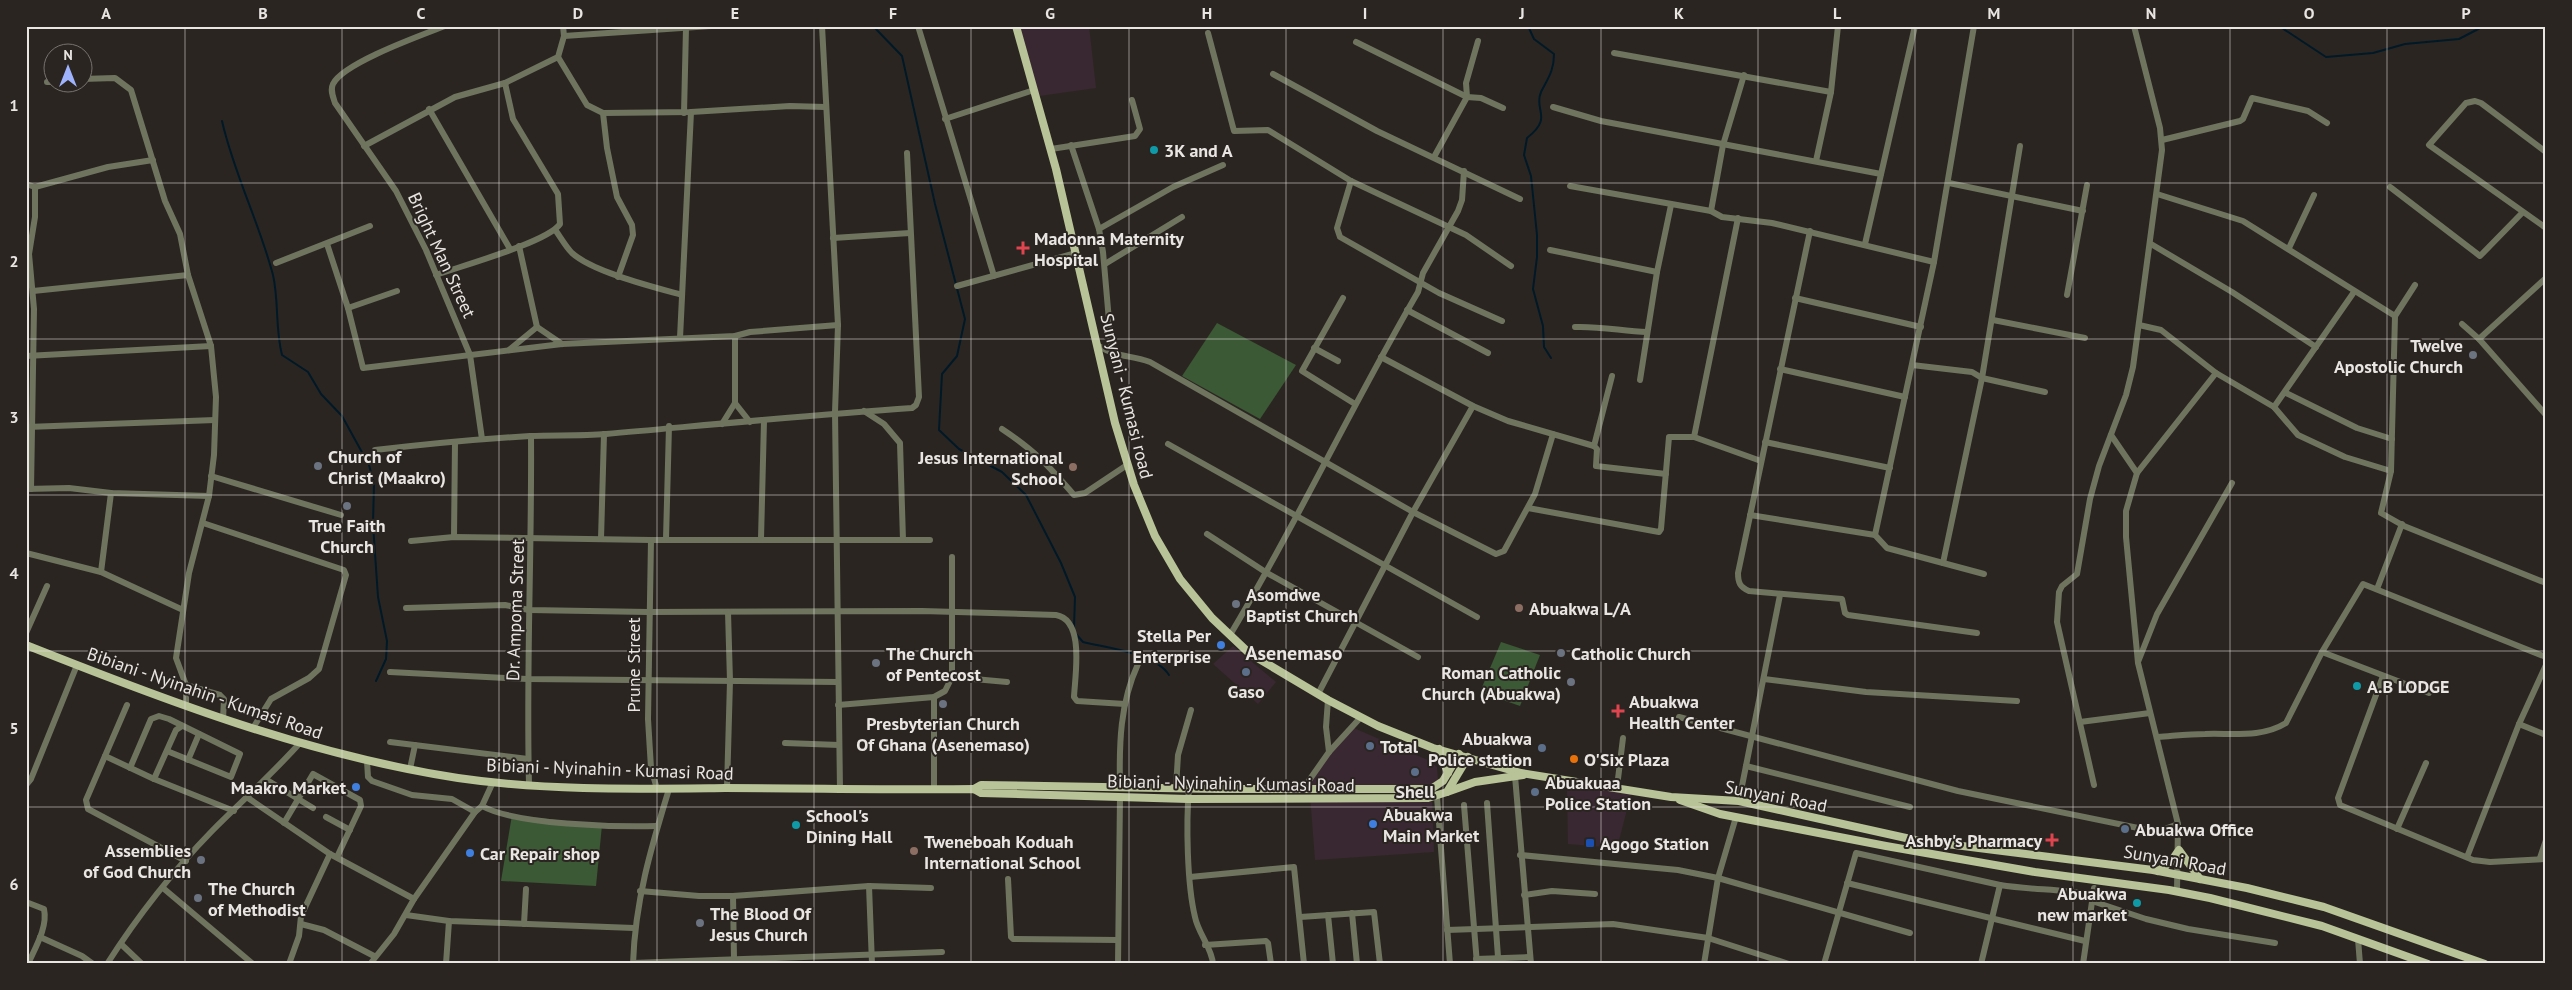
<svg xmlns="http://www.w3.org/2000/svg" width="2572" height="990" font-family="'PT Sans',sans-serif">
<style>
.commercial{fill:#392831}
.green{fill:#3b5934}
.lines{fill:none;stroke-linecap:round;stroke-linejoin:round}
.stream{stroke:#001927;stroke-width:2}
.minor{stroke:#6f745f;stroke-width:6}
.major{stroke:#b8c397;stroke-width:8}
.grid{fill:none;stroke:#e9e5e2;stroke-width:1;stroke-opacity:0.55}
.culture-dot{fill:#0f9aa8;stroke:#2b2522;stroke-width:2}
.health-dot{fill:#e0444e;stroke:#2b2522;stroke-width:2}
.worship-dot{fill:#6b7280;stroke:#2b2522;stroke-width:2}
.education-dot{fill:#8d6e63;stroke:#2b2522;stroke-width:2}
.shop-dot{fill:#3f7fe0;stroke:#2b2522;stroke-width:2}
.service-dot{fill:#5c6f8a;stroke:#2b2522;stroke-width:2}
.food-dot{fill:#e8710a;stroke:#2b2522;stroke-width:2}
.transit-dot{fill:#1a4fb4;stroke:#2b2522;stroke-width:2}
.labels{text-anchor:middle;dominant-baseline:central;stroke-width:4;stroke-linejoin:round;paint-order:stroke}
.poi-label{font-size:18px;font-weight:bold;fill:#e9e5e2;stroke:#2b2522;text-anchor:start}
.street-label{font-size:18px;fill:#e9e5e2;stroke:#2b2522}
.quarter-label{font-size:20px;font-weight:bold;fill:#e9e5e2;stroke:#2b2522}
.neatline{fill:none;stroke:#e9e5e2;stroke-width:2}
.grid-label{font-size:16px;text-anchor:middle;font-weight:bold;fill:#e9e5e2}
</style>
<rect width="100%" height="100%" fill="#2b2522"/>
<g class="commercial">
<polygon points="1020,26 1089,26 1096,88 1039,96"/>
<polygon points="1233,646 1276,682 1258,704 1213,664"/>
<polygon points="1349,726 1430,761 1437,767 1438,780 1426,788 1303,787"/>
<polygon points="1567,787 1609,789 1631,794 1617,848 1568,844"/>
<polygon points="1310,795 1432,796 1434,852 1315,860"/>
</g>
<g class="green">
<polygon points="1217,323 1296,365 1260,419 1182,376"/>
<polygon points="1501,642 1540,655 1520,706 1480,692"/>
<polygon points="512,815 602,825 596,886 501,881"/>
</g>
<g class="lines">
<g class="stream">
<polyline points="873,26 902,56 935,204 965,319 957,356 942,374 939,430 959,449 1002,472 1026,495 1061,563 1075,597 1074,627"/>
<path d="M1528 26 1534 39 1554 54C1554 71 1548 78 1541 92 1533 110 1554 117 1527 138L1524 155 1531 176 1537 235V257L1533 289 1543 326 1544 347 1551 358"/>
<polyline points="2279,26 2326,57 2373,53 2405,44 2459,39 2484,26"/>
<path d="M222 121C234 174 259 222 273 275 279 301 275 328 282 355L308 372 321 394 342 416 369 465 374 484 373 524 378 597 387 641 386 659 376 681"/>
<path d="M1076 634 1083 642C1107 648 1155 653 1169 675"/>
</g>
<g class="minor">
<path d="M445 26C422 35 343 63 333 84 330 90 333 97 335 103L396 191 426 250 470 355 482 439"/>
<polyline points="822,26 838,325 835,412 840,790"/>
<polyline points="918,26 994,276"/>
<polyline points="1974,26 1934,262 1875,535 1887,548 1984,574"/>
<polyline points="1208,33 1234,131 1268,130 1351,181 1466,235 1511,266"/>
<polyline points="564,36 711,26"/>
<polyline points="1356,42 1467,97 1481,98 1503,108"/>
<polyline points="1614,53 1831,92"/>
<polyline points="558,57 587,105 603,113 691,112 790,106 825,107"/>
<polyline points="1273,74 1377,131 1520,199"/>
<polyline points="82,79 115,78 131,90 165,201 180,234 188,275 211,346 216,397 214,455 209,496 189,573 176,658 186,685 186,706"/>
<polyline points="47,82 52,82"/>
<polyline points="1553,107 1601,121 1881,174"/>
<polyline points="429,109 510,249"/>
<polyline points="603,113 607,148 617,197 632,225 633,235 618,277"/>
<polyline points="684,113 686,28"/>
<polyline points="945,119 1034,90"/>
<polyline points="2162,140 2240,121 2243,119 2252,98 2308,111 2327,123"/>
<polyline points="1071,145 1099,229 1103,252 1112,355"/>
<polyline points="364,146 455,97 505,83 558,57 564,36 563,26"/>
<polyline points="1051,149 1135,136 1140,129 1132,100"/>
<polyline points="2546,152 2481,103 2475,101 2466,103 2429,145 2546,228"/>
<polyline points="1434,157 1467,97 1466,83 1478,41"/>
<polyline points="1816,161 1831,92 1838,26"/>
<polyline points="1351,181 1337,228 1340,237 1439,293 1502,321"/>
<polyline points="1949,183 2083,211"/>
<polyline points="26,184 35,187 108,167 153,160"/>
<polyline points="1570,186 1711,211 1722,217 1772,223 1934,262"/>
<polyline points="2390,187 2480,256 2522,213"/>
<polyline points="2157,194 2243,221 2395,316"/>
<polyline points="1711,211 1723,145 1744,75"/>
<polyline points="1099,229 1173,187 1223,165"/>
<path d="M556 231C561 238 566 247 572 253 593 272 653 287 682 295"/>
<path d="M1810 231 1738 573C1738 583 1740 587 1749 591L1842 599 1845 613 1848 615 1977 633"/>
<polyline points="833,238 910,233"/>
<polyline points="327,244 348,308 363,368 562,344 735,336 750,332 838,325"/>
<polyline points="1865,244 1915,26"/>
<polyline points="2151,244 2232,292 2316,347"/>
<polyline points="519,246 537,327 562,344"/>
<polyline points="2289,248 2314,195"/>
<polyline points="1550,250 1657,272"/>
<polyline points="276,263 370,226"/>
<polyline points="1105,264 1182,217"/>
<path d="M436 275C461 266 548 242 560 224L558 194 513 119 505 83"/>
<polyline points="2415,285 2395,316 2391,471 2381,513 2404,526 2546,583"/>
<polyline points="957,286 1076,253"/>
<polyline points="33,291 188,275"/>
<polyline points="2067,295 2087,185"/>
<polyline points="1343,298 1302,371 1355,404"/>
<polyline points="1795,298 1921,327"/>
<polyline points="348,308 397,291"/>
<polyline points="1407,310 1488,353"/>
<polyline points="1993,320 2085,338"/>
<polyline points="2462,324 2479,339 2546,415"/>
<polyline points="2139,325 2161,330 2216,373 2274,407 2354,292"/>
<path d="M1575 327C1600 326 1622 331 1647 332"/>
<polyline points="680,338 691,112"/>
<polyline points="2479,339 2546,278"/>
<path d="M1097 345C1119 359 1129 354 1150 362L1413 512 1496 554 1504 551 1535 494 1553 434"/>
<polyline points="1314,348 1338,361"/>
<polyline points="509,350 537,327"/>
<polyline points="26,356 211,346"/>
<polyline points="1381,357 1473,406 1508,421 1594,446 1597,449 1596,466 1666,474"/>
<polyline points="1912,365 1972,372 1982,378 2045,392"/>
<polyline points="1780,369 1905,397"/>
<polyline points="1640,380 1657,272 1671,205"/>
<polyline points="2286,393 2357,428 2392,439"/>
<polyline points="735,403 750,422"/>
<polyline points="2274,407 2298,435 2345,457 2391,471"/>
<polyline points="864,411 884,424 900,443 903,540"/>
<polyline points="722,424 735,403 735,336"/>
<polyline points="27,427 215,420"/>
<path d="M1002 429C1035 451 1048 465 1074 495L1085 493 1127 465"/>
<polyline points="2111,435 2137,473"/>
<polyline points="1694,437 1738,218"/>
<polyline points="1765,442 1890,468"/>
<polyline points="1168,444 1477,617"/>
<polyline points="1594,446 1612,376"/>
<path d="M375 450C426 444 478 439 530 436 555 435 581 436 606 434 708 425 810 415 912 408L916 405 919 397 907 153"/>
<polyline points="211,476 341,515"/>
<polyline points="26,489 69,488 111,493 209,496"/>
<polyline points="31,489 34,309 29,254 35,217 35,187"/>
<polyline points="1528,508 1659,532 1661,529 1669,437 1694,437 1761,461"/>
<polyline points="1750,515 1875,535"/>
<polyline points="203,523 344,570 346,575 319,669 309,678 271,699 253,728"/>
<polyline points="1207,534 1267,573 1418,657"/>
<polyline points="454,537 455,442"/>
<polyline points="601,539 604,434"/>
<polyline points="666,539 669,426"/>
<polyline points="761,539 764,421"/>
<polyline points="651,540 648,719 651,768 657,789"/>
<polyline points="411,541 454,537 651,540 930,540"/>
<polyline points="26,553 101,572 183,610"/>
<polyline points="1943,563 1982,378 2020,146"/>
<polyline points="101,572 111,493"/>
<polyline points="2377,589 2402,524"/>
<path d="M406 608 505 605 529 610 648 612 922 611 1056 615C1085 620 1075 675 1074 697L1077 701 1125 704"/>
<polyline points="26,633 47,586"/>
<path d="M1230 635C1297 523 1352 405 1418 292L1423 273 1458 211 1462 200 1464 171"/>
<polyline points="2322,652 2429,693"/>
<polyline points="2138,662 2157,614 2232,483"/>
<polyline points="390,672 527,679 838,682"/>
<polyline points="2383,676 2338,798 2340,805 2473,860 2490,862 2546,859"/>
<polyline points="952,677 1007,682"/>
<polyline points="1764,679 1866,692 2017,701"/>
<polyline points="186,685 220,695 224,699 223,719"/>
<polyline points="1318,694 1413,512 1473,406"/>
<polyline points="1328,700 1326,727 1329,752"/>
<polyline points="127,705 86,800 88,809 186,861"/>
<polyline points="838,705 934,697 945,691 952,677 952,557"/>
<polyline points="1679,717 1958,791 2148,830 2162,830 2178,824"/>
<polyline points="2080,722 2150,713"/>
<polyline points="2519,724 2546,735"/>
<path d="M2158 737C2173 736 2189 734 2205 734 2232 733 2262 738 2286 723L2322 652 2363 584 2546 657"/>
<polyline points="390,742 528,759"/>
<polyline points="785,743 839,745"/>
<polyline points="105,756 154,779 234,811"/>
<polyline points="188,760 199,734"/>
<polyline points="367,761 368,777 372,781 412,795 452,799 475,812"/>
<polyline points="1746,766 1910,807"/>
<polyline points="130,768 151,719 159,716 169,719 240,754 231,777 167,751"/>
<polyline points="410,769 415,745"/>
<polyline points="1515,776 1531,964"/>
<polyline points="154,779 176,730 182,726"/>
<polyline points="267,780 313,808"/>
<path d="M529 784C526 668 532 552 531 436"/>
<polyline points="26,785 31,779 77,665"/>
<polyline points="2094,785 2057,622 2059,592 2062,586 2077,574 2090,499 2099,466 2126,395 2133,367 2162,150 2160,128 2134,26"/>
<path d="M1120 787C1119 744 1120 703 1138 664"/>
<polyline points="1617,787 1623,738"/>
<polyline points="727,788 730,681 728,612"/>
<polyline points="1176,788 1178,755 1191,710"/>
<path d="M1189 788C1186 823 1187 884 1195 917 1198 933 1212 948 1213 964"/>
<polyline points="1303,789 1329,752 1361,717"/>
<polyline points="934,790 934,697"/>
<polyline points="1437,797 1450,964"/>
<polyline points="248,798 330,854 414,899"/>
<polyline points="1739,801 1780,595"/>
<polyline points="1487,803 1498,957"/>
<polyline points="1464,805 1477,964"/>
<path d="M482 806C516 825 616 827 657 826"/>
<polyline points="326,817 350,830"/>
<polyline points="284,823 313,774 360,800 361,806 337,857"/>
<polyline points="2397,829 2426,763"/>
<polyline points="1520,855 1678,870 1718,878 1910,933"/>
<polyline points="2467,857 2519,724 2546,665"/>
<polyline points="2540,858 2546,840"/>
<polyline points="1190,877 1294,867 1304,964"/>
<polyline points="1008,879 1011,937 1013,939 1118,940"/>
<polyline points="1847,883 2085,941"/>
<polyline points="869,886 872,964"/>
<polyline points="163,888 253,964"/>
<polyline points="640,891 699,896 733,896 869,886 931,888"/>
<polyline points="2177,891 2178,824 2138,663 2126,537 2126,511 2137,473 2216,373"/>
<polyline points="1524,895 1552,891 1595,894"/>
<polyline points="733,896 734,959"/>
<polyline points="2092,901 2146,919 2188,929 2275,943"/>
<path d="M26 902 44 909C48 927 35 948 28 964"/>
<polyline points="1352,913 1357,964"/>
<polyline points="406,915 449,921 634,928"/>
<polyline points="1328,915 1333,964"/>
<polyline points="1300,917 1374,912 1380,964"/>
<polyline points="301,924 324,930 374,956"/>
<polyline points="524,924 526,889"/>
<polyline points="1447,930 1613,924 1708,938 1789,964"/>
<polyline points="40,937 82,956 93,964"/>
<polyline points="2358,939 2360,964"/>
<polyline points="121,944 142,964"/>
<polyline points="1205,945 1266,941 1268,943 1271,964"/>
<polyline points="1476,959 1530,957"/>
<polyline points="633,963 942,952"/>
<path d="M107 964C137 917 173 871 212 831 241 802 271 775 299 744"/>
<polyline points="289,964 299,936 301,916 330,854"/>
<polyline points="370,964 394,934 414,899 475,812 482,806 493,782"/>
<polyline points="446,964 449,921"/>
<path d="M633 964C635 901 651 848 669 789"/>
<polyline points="1118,964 1120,797"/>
<polyline points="1704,964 1718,878 1736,817"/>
<path d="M1824 964 1856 853 2000 885C2031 890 2062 889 2093 895"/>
<polyline points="1981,964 2000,885"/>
<polyline points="2083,964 2094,888"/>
</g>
<g class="major">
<polyline points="1016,26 1056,169 1115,423 1134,485 1155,536 1180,579 1212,618 1249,653 1328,700 1378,726 1433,748 1521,773 1671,797 1739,801 1915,840 2153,870 2247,888 2324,907 2485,964"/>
<path d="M26 645C167 701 308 755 458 778 546 791 637 789 725 788 808 788 891 790 974 789L981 793 1188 799 1428 798 1447 792 1468 757"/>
<polyline points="1439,749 1448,773"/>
<polyline points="974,789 981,785 1218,789 1431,789 1443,781 1459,754"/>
<polyline points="1447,792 1475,782 1523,775"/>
<polyline points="1680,800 1720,814 1886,846 2035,872 2169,890 2210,898 2322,926 2428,964"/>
<polyline points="2158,871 2170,863 2179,850 2200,879"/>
</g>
</g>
<path class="grid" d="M185 26V964M342 26V964M499 26V964M657 26V964M814 26V964M971 26V964M1129 26V964M1286 26V964M1443 26V964M1601 26V964M1758 26V964M1915 26V964M2073 26V964M2230 26V964M2387 26V964M26 183H2546M26 339H2546M26 495H2546M26 651H2546M26 807H2546"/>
<g class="culture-dot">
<circle cx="1154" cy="150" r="5"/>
<circle cx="2357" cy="686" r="5"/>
<circle cx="796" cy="825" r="5"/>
<circle cx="2137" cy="903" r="5"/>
</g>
<g class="health-dot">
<path d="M1020.5 240.5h5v5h5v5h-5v5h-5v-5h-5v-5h5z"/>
<path d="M1615.5 703.5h5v5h5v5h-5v5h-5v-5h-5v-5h5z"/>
<path d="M2049.5 832.5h5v5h5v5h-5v5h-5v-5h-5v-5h5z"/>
</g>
<g class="worship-dot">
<circle cx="2473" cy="355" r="5"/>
<circle cx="318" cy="466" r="5"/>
<circle cx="347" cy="506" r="5"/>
<circle cx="1236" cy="604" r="5"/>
<circle cx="1561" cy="653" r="5"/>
<circle cx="876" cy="663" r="5"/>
<circle cx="1571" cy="682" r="5"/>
<circle cx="943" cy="704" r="5"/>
<circle cx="201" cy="860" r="5"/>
<circle cx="198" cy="898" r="5"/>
<circle cx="700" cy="923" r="5"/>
</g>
<g class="education-dot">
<circle cx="1073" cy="467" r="5"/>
<circle cx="1519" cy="608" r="5"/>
<circle cx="914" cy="851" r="5"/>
</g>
<g class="shop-dot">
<circle cx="1221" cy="645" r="5"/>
<circle cx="356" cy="787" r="5"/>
<circle cx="1373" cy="824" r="5"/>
<circle cx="470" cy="853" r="5"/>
</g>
<g class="service-dot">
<circle cx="1246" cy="672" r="5"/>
<circle cx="1370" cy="746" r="5"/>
<circle cx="1542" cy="748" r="5"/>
<circle cx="1415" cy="772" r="5"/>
<circle cx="1535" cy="792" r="5"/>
<circle cx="2125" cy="829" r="5"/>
</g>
<circle class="food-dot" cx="1574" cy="759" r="5"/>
<rect class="transit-dot" x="1585" y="838" width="10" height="10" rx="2.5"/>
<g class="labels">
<g class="poi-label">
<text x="1164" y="150">3K and A</text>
<text x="1034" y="238">Madonna Maternity<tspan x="1034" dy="21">Hospital</tspan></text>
<text x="2463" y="345" text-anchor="end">Twelve<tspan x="2463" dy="21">Apostolic Church</tspan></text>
<text x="328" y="456">Church of<tspan x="328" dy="21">Christ (Maakro)</tspan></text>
<text x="1063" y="457" text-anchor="end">Jesus International<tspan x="1063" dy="21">School</tspan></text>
<text x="347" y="525" text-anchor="middle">True Faith<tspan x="347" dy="21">Church</tspan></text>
<text x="1246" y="594">Asomdwe<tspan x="1246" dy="21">Baptist Church</tspan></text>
<text x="1529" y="608">Abuakwa L/A</text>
<text x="1211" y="635" text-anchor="end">Stella Per<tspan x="1211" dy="21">Enterprise</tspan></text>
<text x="886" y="653">The Church<tspan x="886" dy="21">of Pentecost</tspan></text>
<text x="1571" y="653">Catholic Church</text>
<text x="1561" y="672" text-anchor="end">Roman Catholic<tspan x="1561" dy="21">Church (Abuakwa)</tspan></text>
<text x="2367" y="686">A.B LODGE</text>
<text x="1246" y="691" text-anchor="middle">Gaso</text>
<text x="1629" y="701">Abuakwa<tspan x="1629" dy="21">Health Center</tspan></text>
<text x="943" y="723" text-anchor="middle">Presbyterian Church<tspan x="943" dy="21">Of Ghana (Asenemaso)</tspan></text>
<text x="1532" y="738" text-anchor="end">Abuakwa<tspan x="1532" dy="21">Police station</tspan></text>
<text x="1380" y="746">Total</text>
<text x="1584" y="759">O'Six Plaza</text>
<text x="1545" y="782">Abuakuaa<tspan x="1545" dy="21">Police Station</tspan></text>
<text x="346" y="787" text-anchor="end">Maakro Market</text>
<text x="1415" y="791" text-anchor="middle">Shell</text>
<text x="1383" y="814">Abuakwa<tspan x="1383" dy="21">Main Market</tspan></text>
<text x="806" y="815">School's<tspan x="806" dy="21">Dining Hall</tspan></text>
<text x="2135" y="829">Abuakwa Office</text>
<text x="2042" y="840" text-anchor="end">Ashby's Pharmacy</text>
<text x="924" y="841">Tweneboah Koduah<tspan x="924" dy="21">International School</tspan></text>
<text x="1600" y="843">Agogo Station</text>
<text x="191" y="850" text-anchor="end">Assemblies<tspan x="191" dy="21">of God Church</tspan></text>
<text x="480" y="853">Car Repair shop</text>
<text x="208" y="888">The Church<tspan x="208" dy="21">of Methodist</tspan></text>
<text x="2127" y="893" text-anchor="end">Abuakwa<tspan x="2127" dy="21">new market</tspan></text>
<text x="710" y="913">The Blood Of<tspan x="710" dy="21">Jesus Church</tspan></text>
</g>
<g class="street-label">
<text transform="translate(442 255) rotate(65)">Bright Man Street</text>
<text transform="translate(1127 396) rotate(76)">Sunyani - Kumasi road</text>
<text transform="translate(515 610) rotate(-88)">Dr. Ampoma Street</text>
<text transform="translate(633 665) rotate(-90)">Prune Street</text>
<text transform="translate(205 693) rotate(19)">Bibiani - Nyinahin - Kumasi Road</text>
<text transform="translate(610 769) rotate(2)">Bibiani - Nyinahin - Kumasi Road</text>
<text transform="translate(1231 783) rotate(1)">Bibiani - Nyinahin - Kumasi Road</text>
<text transform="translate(1776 796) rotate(11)">Sunyani Road</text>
<text transform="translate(2175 860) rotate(10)">Sunyani Road</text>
</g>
<g class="quarter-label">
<text x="1294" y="653">Asenemaso</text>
</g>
</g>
<rect width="2572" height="990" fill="none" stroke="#2b2522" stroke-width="55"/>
<g transform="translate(68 68)"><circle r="24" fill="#2b2522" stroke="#77726f"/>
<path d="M0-4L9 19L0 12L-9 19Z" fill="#9fb3fd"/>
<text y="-8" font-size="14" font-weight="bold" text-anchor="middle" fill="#e9e5e2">N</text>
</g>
<rect x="28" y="28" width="2516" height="934" class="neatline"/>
<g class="grid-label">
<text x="106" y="19">A</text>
<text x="263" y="19">B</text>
<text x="421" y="19">C</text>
<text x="578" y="19">D</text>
<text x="735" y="19">E</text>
<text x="893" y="19">F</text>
<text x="1050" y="19">G</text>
<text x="1207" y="19">H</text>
<text x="1365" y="19">I</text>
<text x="1522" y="19">J</text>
<text x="1679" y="19">K</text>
<text x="1837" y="19">L</text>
<text x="1994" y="19">M</text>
<text x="2151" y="19">N</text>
<text x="2309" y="19">O</text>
<text x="2466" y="19">P</text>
<text x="14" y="111">1</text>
<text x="14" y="267">2</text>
<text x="14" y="423">3</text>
<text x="14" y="579">4</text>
<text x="14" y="734">5</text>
<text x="14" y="890">6</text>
</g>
</svg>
